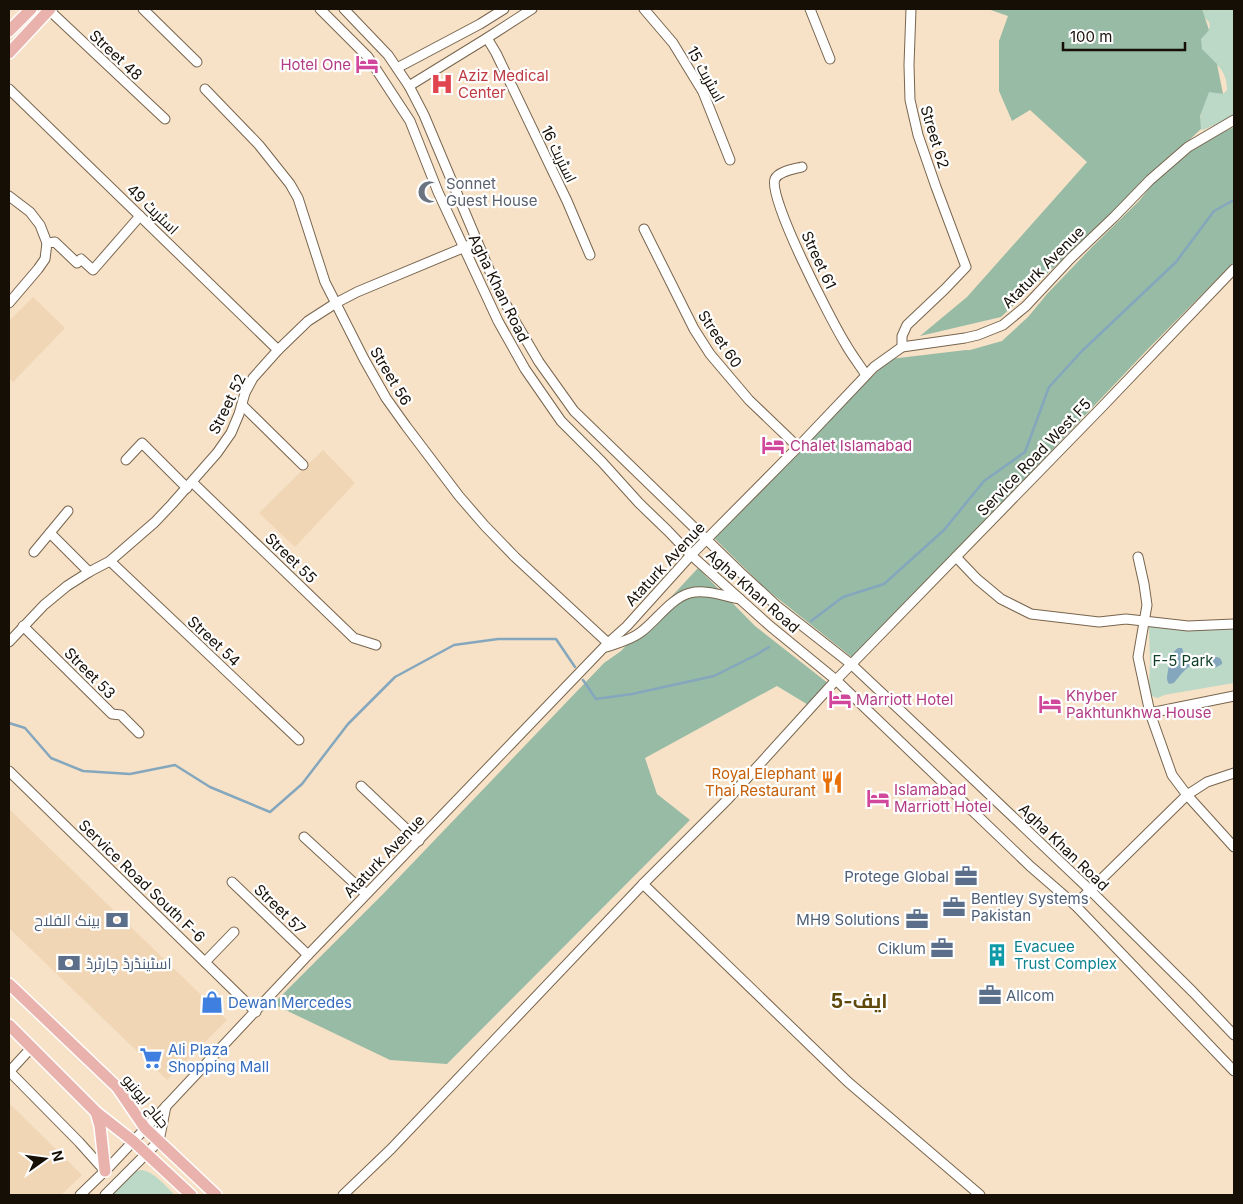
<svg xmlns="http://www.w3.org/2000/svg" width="1243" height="1204" font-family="Inter,Cairo,sans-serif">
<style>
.built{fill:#f0d6b5}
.green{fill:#bcd8c7}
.forest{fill:#97bba5}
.water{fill:#85a7be}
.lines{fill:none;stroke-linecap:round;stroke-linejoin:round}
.stream{stroke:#85a7be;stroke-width:2.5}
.minor-casing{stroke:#78654e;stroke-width:11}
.major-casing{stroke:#fff;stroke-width:14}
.minor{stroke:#fff;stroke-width:9}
.major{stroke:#eab2ac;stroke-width:11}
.labels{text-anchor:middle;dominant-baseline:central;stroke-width:4.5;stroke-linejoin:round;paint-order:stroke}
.street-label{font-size:15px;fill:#160f06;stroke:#fff}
.hotel-label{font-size:15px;fill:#b23c85;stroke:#fff;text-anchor:start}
.health-label{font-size:15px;fill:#be3a42;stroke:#fff;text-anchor:start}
.worship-label{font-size:15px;fill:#5b616d;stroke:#fff;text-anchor:start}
.park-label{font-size:15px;fill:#103f29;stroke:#fff}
.food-label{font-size:15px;fill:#c56008;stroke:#fff;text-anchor:end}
.service-label{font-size:15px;fill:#4e5e75;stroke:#fff;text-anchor:end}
.culture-label{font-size:15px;fill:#0d838f;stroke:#fff;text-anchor:start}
.shop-label{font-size:15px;fill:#366cbe;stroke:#fff;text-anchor:start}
.district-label{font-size:20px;font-weight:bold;fill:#5f490b;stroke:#fff}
</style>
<rect width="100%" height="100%" fill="#f7e2c7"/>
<g class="built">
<polygon points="33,297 65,328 13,382 9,378 9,321"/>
<polygon points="323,450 355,483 295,547 259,513"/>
<polygon points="9,809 227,1020 167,1080 9,928"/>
<polygon points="9,1103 82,1175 61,1195 9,1195"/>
</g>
<g class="green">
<path d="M1202 9H1234V114L1219 123 1203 130 1201 129C1198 115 1203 104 1209 91L1211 90 1217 93 1223 94 1227 90C1227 84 1226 77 1222 71 1217 61 1197 53 1201 40 1202 35 1208 31 1210 27L1209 22 1204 17Z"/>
<polygon points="1149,627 1224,629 1234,628 1234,683 1164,695 1158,698 1154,697 1150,694 1149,688 1150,662"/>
<path d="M141 1170C154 1171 166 1187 175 1195H110L132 1172Z"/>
</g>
<g class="forest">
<polygon points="988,9 1202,9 1209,30 1201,39 1202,49 1217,64 1223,94 1209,92 1200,116 1201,129 1001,317 920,336 967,297 1087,162 1030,110 1012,121 999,91 999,41 1008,16"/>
<polygon points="1234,127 1234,262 1147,350 854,659 766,589 714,538 809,439 890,359 966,350 970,350 1002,341 1028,317 1047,294 1091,248 1139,201 1154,182 1195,146"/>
<polygon points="698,568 755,626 829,684 810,706 777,686 645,758 657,794 690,820 447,1064 390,1060 273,1004 384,893 604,663 621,651"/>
</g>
<path class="water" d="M1178 648H1182L1186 660 1188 663H1190C1200 658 1208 654 1220 658L1222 662V664L1215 668C1211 667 1207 665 1203 664 1189 661 1181 675 1174 683L1169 684C1166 679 1167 677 1168 671 1170 660 1168 656 1178 648Z"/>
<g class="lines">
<g class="stream">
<polyline points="811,621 843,597 884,584 944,530 984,481 1025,452 1049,387 1082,351 1176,262 1214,211 1234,200"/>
<polyline points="583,680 596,699 632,694 714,676 756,655 769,647"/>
<polyline points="9,723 25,728 51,758 83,771 130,774 175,765 210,787 270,812 302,784 348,724 395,677 454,645 498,639 556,639 575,667"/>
</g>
<defs>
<g id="minor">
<polyline points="143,9 197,62"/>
<polyline points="320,9 368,57 410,121 438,192 498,321 525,369 561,421 602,462 639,503 668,531 691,555 770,626 836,680 1030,866 1075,905 1234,1071"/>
<polyline points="344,9 388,55 409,86 424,115 496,286 515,321 539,362 574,411 740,572 777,606 851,664 952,759 1090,890 1193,992 1234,1035"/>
<polyline points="644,9 673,43 703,92 730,160"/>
<polyline points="810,9 830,59"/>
<polyline points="49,10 165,119"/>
<polyline points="487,38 496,53 567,201 590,255"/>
<polyline points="397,68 480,24 504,9"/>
<polyline points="409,86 487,38 532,9"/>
<polyline points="9,89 278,350"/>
<polyline points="205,89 259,145 290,184 298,198 325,282 364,359 386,398 406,426 459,496 485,526 515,557 608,643"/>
<path d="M802 167C794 169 779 171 775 179 767 197 832 322 845 343 851 354 859 364 866 375"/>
<polyline points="9,196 30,212 40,225 47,243"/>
<polyline points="644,229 694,329 710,354 749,400 798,447"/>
<polyline points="9,303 38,269 45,259 47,243 55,242 77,263 81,259 93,270 140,216"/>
<polyline points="902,347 902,336 907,325 945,289 966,267 936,187 918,135 910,100 909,65 911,9"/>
<polyline points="242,405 303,465"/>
<polyline points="126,460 142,443 187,488"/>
<polyline points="192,482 354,638 376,645"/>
<polyline points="50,533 89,572"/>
<polyline points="34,552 68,511"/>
<polyline points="956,557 977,579 1001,599 1031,614 1099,622 1126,619 1188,626 1234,624"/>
<polyline points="1138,557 1144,584 1147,605 1138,657 1150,713 1172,775 1187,795 1234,847"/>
<polyline points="110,561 299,740"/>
<polyline points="23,626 112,714 121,715 139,733"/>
<polyline points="9,642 44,605 67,586 89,572 110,561 155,522 172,504 217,453 231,433 239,414 245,393 253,378 278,350 308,321 336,303 357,292 477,242"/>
<path d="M606 647C618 643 631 640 641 632 656 621 671 598 690 593 705 589 724 596 740 599"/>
<polyline points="1150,713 1234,696"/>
<polyline points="9,771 256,1012"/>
<polyline points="361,786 419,841"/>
<polyline points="304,837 366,894"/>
<polyline points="232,882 308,955"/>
<polyline points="643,884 848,1082 980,1195"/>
<polyline points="1075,905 1187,795 1207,782 1234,773"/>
<polyline points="205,962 234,932"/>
<polyline points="9,1071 79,1142 105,1171"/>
<polyline points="9,1072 32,1047"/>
<polyline points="80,1195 110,1166 308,955 608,643 627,626 691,555 798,447 874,367 902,347 965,338 978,335 1003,325 1026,306 1070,259 1114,217 1150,180 1188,147 1234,120"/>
<polyline points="105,1195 159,1141 166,1106"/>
<polyline points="343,1195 391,1149 643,884 728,799 836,680 1100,409 1234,269"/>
</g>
<g id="major">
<polyline points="9,31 31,9"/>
<polyline points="9,53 50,9"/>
<polyline points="9,984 117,1087 145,1128 216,1195"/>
<polyline points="9,1025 96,1112 133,1141 191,1195"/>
<polyline points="96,1112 100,1126 105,1171"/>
</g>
</defs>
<use href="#minor" class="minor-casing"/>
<use href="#major" class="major-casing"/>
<use href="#minor" class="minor"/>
<use href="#major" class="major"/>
</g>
<defs>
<symbol id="hotel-bare" viewBox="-9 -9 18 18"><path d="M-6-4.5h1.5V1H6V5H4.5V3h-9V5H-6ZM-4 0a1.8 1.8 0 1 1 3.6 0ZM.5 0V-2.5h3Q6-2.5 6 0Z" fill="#d1479c" stroke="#fff" stroke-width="2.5" paint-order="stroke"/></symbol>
<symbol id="hospital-bare" viewBox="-9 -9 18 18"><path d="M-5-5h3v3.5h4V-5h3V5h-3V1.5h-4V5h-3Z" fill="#e0444e" stroke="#fff" stroke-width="2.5" paint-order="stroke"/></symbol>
<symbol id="mosque-bare" viewBox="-9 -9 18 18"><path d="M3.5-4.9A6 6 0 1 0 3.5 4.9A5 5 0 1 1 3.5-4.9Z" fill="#6b7280" stroke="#fff" stroke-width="2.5" paint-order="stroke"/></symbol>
<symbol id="restaurant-bare" viewBox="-9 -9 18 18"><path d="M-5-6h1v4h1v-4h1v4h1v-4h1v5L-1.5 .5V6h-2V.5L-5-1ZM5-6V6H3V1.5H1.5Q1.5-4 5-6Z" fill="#e8710a" stroke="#fff" stroke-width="2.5" paint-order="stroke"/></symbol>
<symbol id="office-bare" viewBox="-9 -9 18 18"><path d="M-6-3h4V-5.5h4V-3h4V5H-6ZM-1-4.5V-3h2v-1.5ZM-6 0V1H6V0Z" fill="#5c6f8a" stroke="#fff" stroke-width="2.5" paint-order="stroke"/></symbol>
<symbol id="bank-bare" viewBox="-9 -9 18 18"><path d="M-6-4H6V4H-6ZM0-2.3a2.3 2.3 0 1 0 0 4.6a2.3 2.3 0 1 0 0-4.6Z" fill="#5c6f8a" stroke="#fff" stroke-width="2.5" paint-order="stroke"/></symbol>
<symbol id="building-bare" viewBox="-9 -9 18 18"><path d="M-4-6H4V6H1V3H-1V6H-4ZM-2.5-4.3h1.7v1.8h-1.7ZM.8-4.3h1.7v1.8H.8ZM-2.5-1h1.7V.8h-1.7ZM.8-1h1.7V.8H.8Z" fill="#0f9aa8" stroke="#fff" stroke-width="2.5" paint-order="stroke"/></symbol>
<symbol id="shop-bare" viewBox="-9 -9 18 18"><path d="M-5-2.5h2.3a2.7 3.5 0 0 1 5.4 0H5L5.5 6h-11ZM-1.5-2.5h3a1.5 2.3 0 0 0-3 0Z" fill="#3f7fe0" stroke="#fff" stroke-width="2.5" paint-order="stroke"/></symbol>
<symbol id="supermarket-bare" viewBox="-9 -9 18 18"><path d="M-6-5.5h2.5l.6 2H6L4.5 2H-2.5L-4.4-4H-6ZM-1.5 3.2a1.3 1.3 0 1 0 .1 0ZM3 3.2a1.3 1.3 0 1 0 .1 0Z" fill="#3f7fe0" stroke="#fff" stroke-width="2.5" paint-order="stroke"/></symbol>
</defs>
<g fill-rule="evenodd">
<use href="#hotel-bare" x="351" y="48" width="32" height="32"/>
<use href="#hospital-bare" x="426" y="68" width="32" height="32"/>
<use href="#mosque-bare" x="413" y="176" width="32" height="32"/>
<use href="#hotel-bare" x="757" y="429" width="32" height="32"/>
<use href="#hotel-bare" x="824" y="683" width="32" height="32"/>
<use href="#hotel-bare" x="1034" y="688" width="32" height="32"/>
<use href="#restaurant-bare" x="816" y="766" width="32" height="32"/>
<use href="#hotel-bare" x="862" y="782" width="32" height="32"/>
<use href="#office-bare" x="950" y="860" width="32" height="32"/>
<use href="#office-bare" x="938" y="891" width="32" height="32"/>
<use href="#office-bare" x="901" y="903" width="32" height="32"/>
<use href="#bank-bare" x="101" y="904" width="32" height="32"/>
<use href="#office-bare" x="926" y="932" width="32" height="32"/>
<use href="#building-bare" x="981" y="939" width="32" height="32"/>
<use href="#bank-bare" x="53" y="947" width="32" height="32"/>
<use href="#office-bare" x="974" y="979" width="32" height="32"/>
<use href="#shop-bare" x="196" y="986" width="32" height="32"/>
<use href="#supermarket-bare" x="135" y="1042" width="32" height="32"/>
</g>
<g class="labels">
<g class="street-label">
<text transform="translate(116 55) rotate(43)">Street 48</text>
<text transform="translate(706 74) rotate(61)">اسٹریٹ 15</text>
<text transform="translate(935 137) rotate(73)">Street 62</text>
<text transform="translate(559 154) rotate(64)">اسٹریٹ 16</text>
<text transform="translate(153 209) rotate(44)">اسٹریٹ 49</text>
<text transform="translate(819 260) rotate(65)">Street 61</text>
<text transform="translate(1043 267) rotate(-45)">Ataturk Avenue</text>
<text transform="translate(499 288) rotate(64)">Agha Khan Road</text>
<text transform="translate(720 339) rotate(56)">Street 60</text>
<text transform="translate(391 376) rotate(59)">Street 56</text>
<text transform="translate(227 404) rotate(-64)">Street 52</text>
<text transform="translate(1034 457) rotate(-46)">Service Road West F5</text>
<text transform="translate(291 558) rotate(44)">Street 55</text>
<text transform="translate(665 564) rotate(-47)">Ataturk Avenue</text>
<text transform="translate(753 591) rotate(41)">Agha Khan Road</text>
<text transform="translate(214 641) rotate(43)">Street 54</text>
<text transform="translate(90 673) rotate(45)">Street 53</text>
<text transform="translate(1064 847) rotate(44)">Agha Khan Road</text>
<text transform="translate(384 856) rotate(-46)">Ataturk Avenue</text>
<text transform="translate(142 881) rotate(44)">Service Road South F-6</text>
<text transform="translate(280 909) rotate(44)">Street 57</text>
<text transform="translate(146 1101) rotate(51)">جناح ایونیو</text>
</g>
<g class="hotel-label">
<text x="351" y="64" text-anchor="end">Hotel One</text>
<text x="790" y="445">Chalet Islamabad</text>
<text x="1066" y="695">Khyber<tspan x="1066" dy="17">Pakhtunkhwa House</tspan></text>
<text x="856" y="699">Marriott Hotel</text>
<text x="894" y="789">Islamabad<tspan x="894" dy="17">Marriott Hotel</tspan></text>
</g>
<g class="health-label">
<text x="458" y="75">Aziz Medical<tspan x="458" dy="17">Center</tspan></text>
</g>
<g class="worship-label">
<text x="446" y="183">Sonnet<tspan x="446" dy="17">Guest House</tspan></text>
</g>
<g class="park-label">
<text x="1183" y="660">F-5 Park</text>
</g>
<g class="food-label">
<text x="816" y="773">Royal Elephant<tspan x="816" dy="17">Thai Restaurant</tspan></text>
</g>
<g class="service-label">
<text x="949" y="876">Protege Global</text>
<text x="971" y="898" text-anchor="start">Bentley Systems<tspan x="971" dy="17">Pakistan</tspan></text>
<text x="900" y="919">MH9 Solutions</text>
<text x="100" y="920">بینک الفلاح</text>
<text x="926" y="948">Ciklum</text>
<text x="86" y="963" text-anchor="start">اسٹینڈرڈ چارٹرڈ</text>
<text x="1006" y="995" text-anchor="start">Allcom</text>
</g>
<g class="culture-label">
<text x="1014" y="946">Evacuee<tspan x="1014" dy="17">Trust Complex</tspan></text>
</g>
<g class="shop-label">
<text x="228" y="1002">Dewan Mercedes</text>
<text x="168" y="1049">Ali Plaza<tspan x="168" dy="17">Shopping Mall</tspan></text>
</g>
<g class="district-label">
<text x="859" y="1001">ایف-5</text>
</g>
</g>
<rect width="1243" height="1204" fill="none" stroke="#160f06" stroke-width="20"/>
<g transform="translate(45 1159) rotate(76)" stroke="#ffffff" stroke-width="4" paint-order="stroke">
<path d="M0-4L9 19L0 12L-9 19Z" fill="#160f06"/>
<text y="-8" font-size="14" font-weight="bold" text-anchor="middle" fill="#160f06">N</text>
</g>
<path d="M1063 42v8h122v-8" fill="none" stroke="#160f06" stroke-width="2.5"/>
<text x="1070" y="42" font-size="15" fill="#160f06" stroke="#ffffff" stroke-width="4" paint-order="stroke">100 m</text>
</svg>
